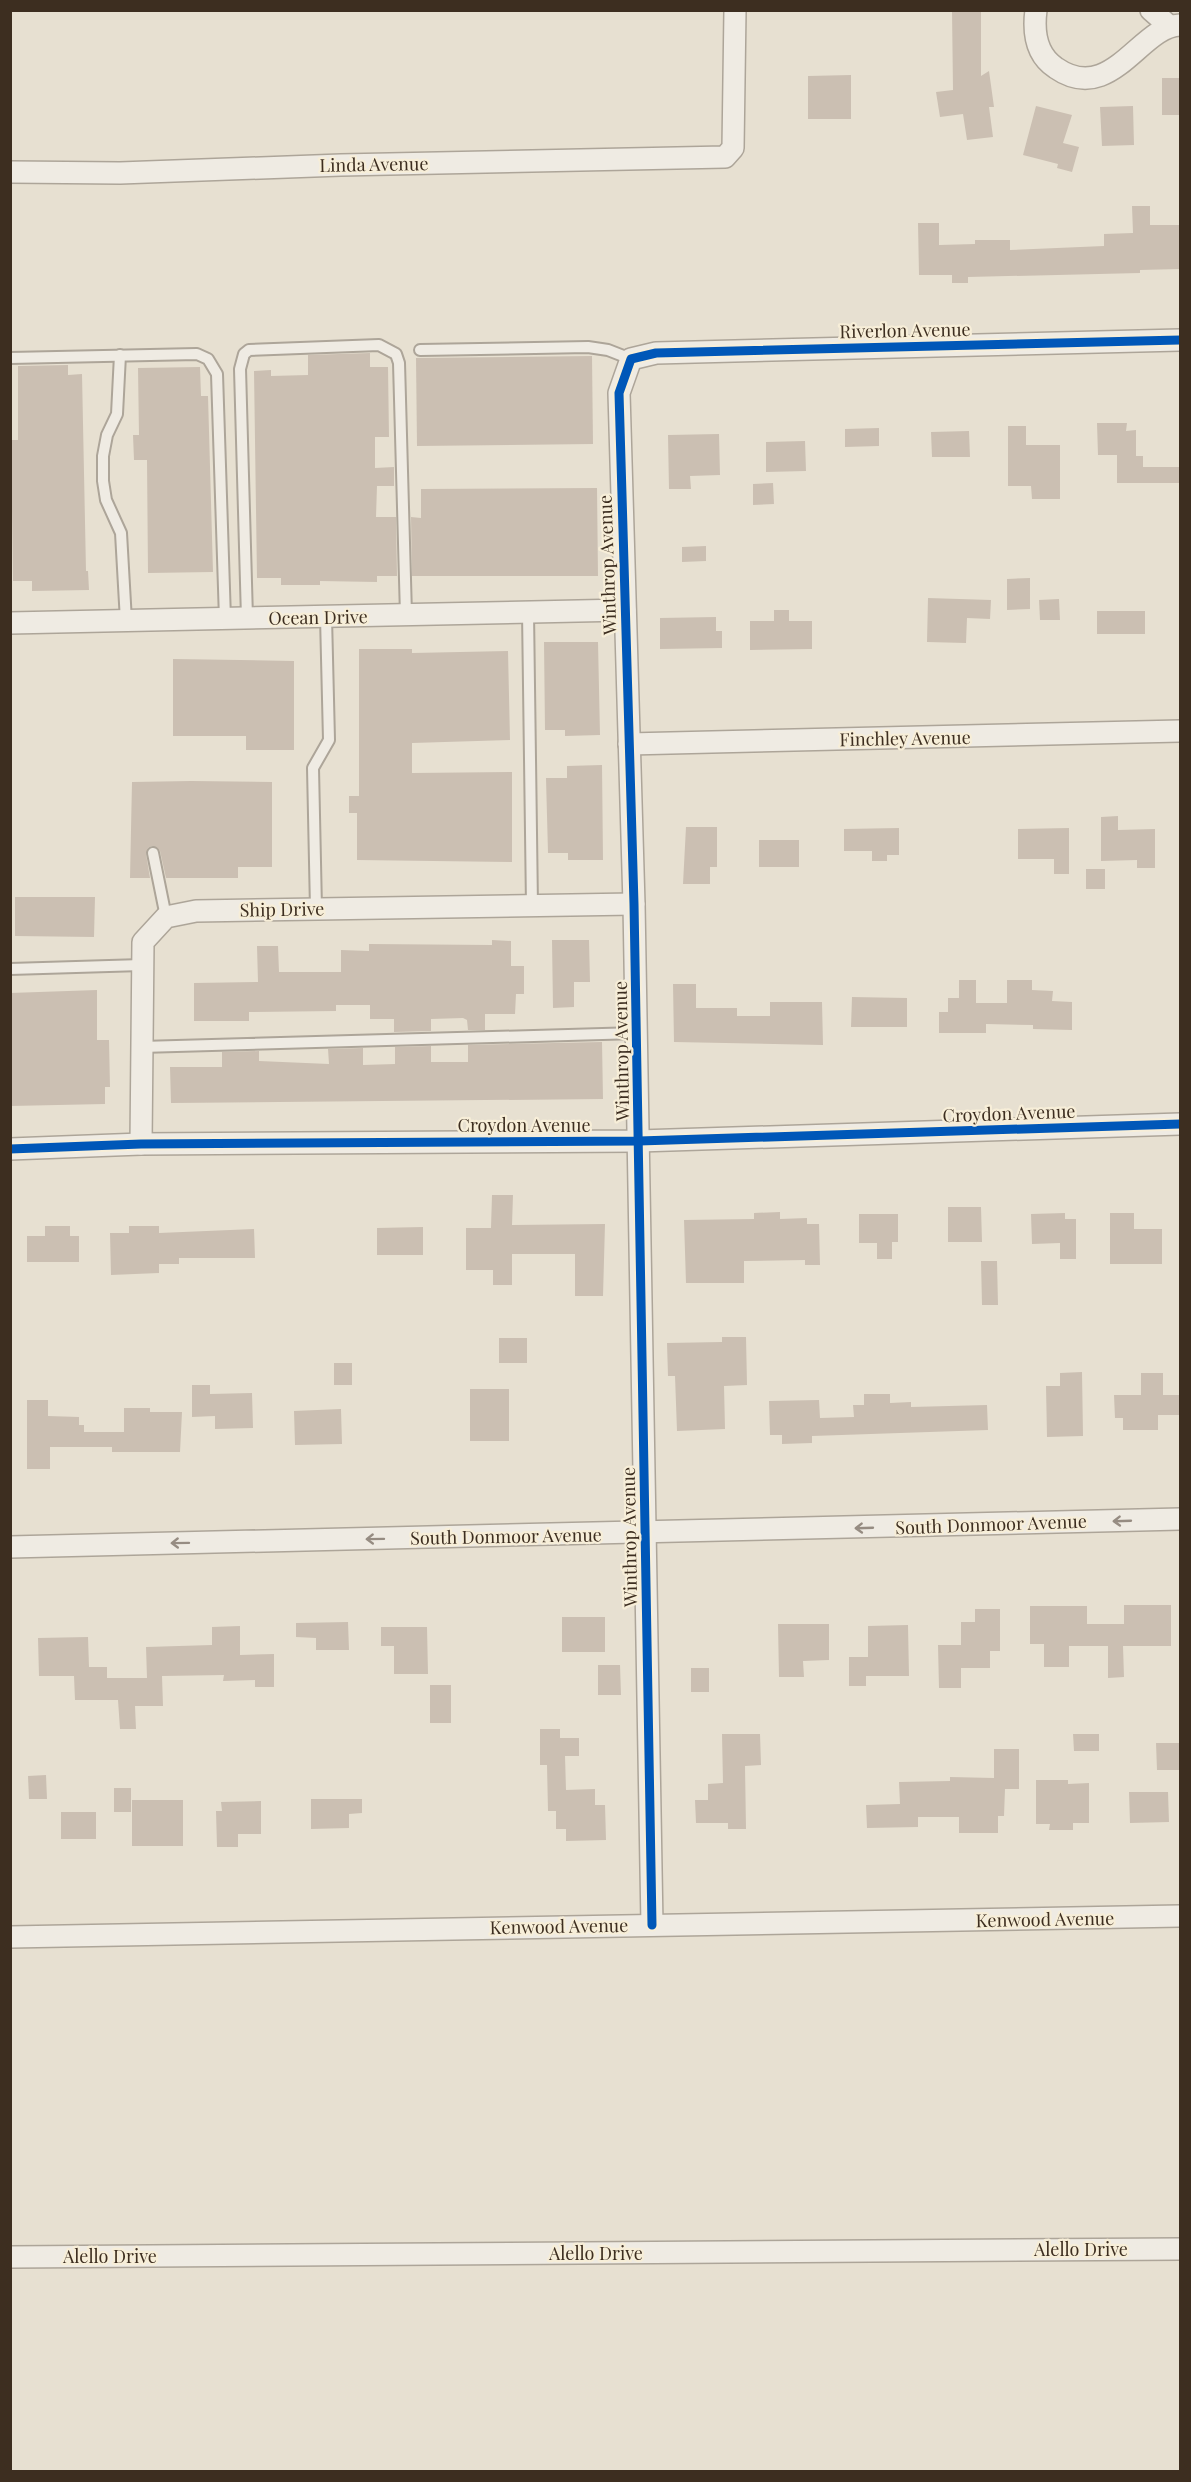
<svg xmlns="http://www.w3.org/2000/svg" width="1191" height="2482" font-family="'Playfair Display',serif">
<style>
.building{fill:#cbbfb2}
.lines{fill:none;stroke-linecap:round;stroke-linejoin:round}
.lane-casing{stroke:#ada599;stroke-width:14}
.street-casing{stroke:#ada599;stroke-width:24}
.lane{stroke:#efebe3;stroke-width:10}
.street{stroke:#efebe3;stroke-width:21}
.cycleway-casing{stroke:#f7eed8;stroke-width:13}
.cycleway{stroke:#0057b8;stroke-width:9}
.oneway{stroke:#968c82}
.labels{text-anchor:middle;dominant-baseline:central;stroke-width:4.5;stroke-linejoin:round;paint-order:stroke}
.street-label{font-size:18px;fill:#3d2e20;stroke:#f7eed8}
</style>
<rect width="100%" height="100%" fill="#e7e0d1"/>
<g class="building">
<polygon points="952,10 981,10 981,76 989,71 994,107 989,107 993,137 967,140 963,114 940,117 936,92 953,90"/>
<polygon points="851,75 851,119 808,119 808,76"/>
<rect x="1162" y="78" width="18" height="37"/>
<polygon points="1036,106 1072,115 1063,143 1079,147 1072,172 1057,168 1058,164 1023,155"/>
<polygon points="1133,106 1134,145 1102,146 1100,107"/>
<polygon points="1132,206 1150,206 1150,225 1180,225 1180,269 1140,270 1140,273 968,277 968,283 952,283 952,275 919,275 918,223 939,223 939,245 975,244 975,240 1010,240 1010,250 1104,246 1104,234 1133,233"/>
<polygon points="370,353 370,367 388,367 389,437 375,437 375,468 394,467 394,486 377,486 376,517 396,517 397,576 377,576 377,582 320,581 320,585 281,585 281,578 257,578 254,371 271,370 271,376 308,375 308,355"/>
<polygon points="592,356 593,444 417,446 416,358"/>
<polygon points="68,365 68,375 82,374 86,571 88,571 89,590 32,591 32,581 13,581 11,440 18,440 18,366"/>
<polygon points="200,367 201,396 208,396 213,572 148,573 147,460 134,460 133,435 139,435 138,368"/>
<polygon points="1097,423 1127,423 1126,431 1136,430 1136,456 1143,456 1143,467 1180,467 1180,483 1117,483 1117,455 1098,455"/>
<polygon points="1008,426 1026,426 1026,445 1060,445 1060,499 1032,499 1031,486 1008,486"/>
<polygon points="879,428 879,446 845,447 845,429"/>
<polygon points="969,431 970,457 932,457 931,432"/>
<polygon points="719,434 720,475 690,476 691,489 669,489 668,435"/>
<polygon points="805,441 806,471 766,472 766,442"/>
<polygon points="773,483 774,504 753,505 753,484"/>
<polygon points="597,488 598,576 412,576 411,517 421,518 421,489"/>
<polygon points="706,546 706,561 682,562 682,547"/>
<polygon points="1030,578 1030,609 1007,610 1007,579"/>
<polygon points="928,598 991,600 990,619 967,618 966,643 927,642"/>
<polygon points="1059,599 1060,620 1040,620 1039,600"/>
<polygon points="774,610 789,610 789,621 812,621 812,649 750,650 750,621 774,621"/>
<rect x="1097" y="611" width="48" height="23"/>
<polygon points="716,617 716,631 722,631 722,648 660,649 660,618"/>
<polygon points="544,642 598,642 600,735 565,736 565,730 545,730"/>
<polygon points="359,649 412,649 412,653 508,651 510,740 412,743 412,773 512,772 512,862 357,860 357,813 349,813 349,796 359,796"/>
<polygon points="173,659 294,661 294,750 246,750 246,736 173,736"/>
<polygon points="602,765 603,860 568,860 568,853 548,853 546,778 567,778 567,766"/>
<polygon points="191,781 272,782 272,867 238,867 238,878 166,878 160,851 152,846 148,848 146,854 150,878 130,878 132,782"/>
<polygon points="1118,816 1118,830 1155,829 1155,868 1137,868 1137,860 1101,861 1101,817"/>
<polygon points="686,827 717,827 717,867 710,867 710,884 683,884"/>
<polygon points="899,828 899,855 887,855 887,861 872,861 872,851 844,851 844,829"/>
<polygon points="1069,828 1069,874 1054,874 1054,859 1018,859 1018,829"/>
<rect x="759" y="840" width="40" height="27"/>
<rect x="1086" y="869" width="19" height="20"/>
<polygon points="15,897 95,897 94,937 15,936"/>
<polygon points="492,940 511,941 511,966 524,966 524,994 516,994 515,1014 485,1014 485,1030 468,1030 467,1020 463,1018 431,1019 431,1031 394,1032 394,1019 370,1019 370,1005 336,1005 336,1011 249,1012 249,1021 194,1021 194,983 258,982 257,946 278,946 279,972 341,972 341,950 369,951 369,944 492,945"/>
<polygon points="552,940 589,940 590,982 574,982 574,1007 553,1008"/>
<polygon points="959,980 976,980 976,1003 1007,1003 1007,980 1032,980 1032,990 1053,991 1052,1001 1072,1002 1072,1030 1033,1029 1033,1025 986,1024 986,1033 939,1033 939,1012 948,1012 948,998 959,998"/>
<polygon points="673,984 696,984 696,1008 737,1008 737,1016 770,1016 770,1002 822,1002 823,1045 674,1042"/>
<polygon points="97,990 97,1040 109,1040 110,1087 105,1087 105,1104 10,1106 10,993"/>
<polygon points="852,997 907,998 907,1027 851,1027"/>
<polygon points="602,1042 603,1099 171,1103 170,1067 222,1067 222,1052 259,1051 259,1061 329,1064 328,1049 363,1048 363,1065 395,1064 395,1047 431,1046 431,1062 468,1062 468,1045"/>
<polygon points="492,1195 513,1195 512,1225 605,1224 603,1296 575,1296 575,1254 512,1254 512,1285 493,1285 493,1270 466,1270 466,1228 491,1228"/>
<polygon points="948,1207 981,1207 982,1242 948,1242"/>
<polygon points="780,1212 780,1219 807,1218 807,1224 819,1224 820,1265 805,1265 805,1260 744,1261 744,1283 686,1283 684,1220 754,1219 754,1213"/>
<polygon points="1065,1213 1065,1219 1076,1219 1076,1259 1060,1259 1060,1243 1032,1244 1031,1214"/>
<polygon points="1110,1213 1134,1213 1134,1229 1162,1229 1162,1264 1110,1264"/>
<polygon points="859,1214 898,1214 898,1242 892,1242 892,1259 877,1259 877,1243 859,1243"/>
<polygon points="45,1226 70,1226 70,1236 79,1236 79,1262 27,1262 27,1236 45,1236"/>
<polygon points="129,1226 159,1226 159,1233 254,1229 255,1258 179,1258 179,1264 159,1264 159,1273 111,1275 110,1233 129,1233"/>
<polygon points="423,1227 423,1255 377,1255 377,1228"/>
<polygon points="981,1261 997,1261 998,1305 982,1305"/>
<polygon points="722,1337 746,1337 747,1385 724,1386 725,1429 677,1431 675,1376 668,1376 667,1343 722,1342"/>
<rect x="499" y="1338" width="28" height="25"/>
<rect x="334" y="1363" width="18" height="22"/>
<polygon points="1082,1372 1083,1436 1047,1437 1046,1386 1060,1386 1060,1373"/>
<polygon points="1141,1373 1163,1373 1163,1395 1179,1395 1179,1415 1158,1415 1158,1430 1123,1430 1123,1418 1115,1418 1114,1395 1141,1395"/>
<polygon points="192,1385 210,1385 210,1394 252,1393 253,1428 215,1429 215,1416 192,1417"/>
<rect x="470" y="1389" width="39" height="52"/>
<polygon points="864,1394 890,1394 890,1403 911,1402 911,1407 987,1405 988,1430 812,1436 812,1443 782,1444 782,1435 770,1435 769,1401 819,1400 820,1418 854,1417 853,1405 864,1405"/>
<polygon points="27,1400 48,1400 48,1416 79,1417 79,1425 84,1425 84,1432 124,1432 124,1408 150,1408 150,1412 182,1412 180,1452 112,1452 112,1447 50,1447 50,1469 27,1469"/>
<polygon points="341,1409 342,1444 295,1445 294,1411"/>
<polygon points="1124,1605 1171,1605 1171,1646 1123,1646 1124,1677 1108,1678 1108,1646 1069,1646 1069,1667 1044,1667 1044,1644 1030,1644 1030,1606 1087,1606 1087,1624 1124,1624"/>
<polygon points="975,1609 1000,1609 1000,1651 990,1651 990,1668 961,1668 961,1688 939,1688 938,1645 961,1645 961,1622 975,1622"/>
<rect x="562" y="1617" width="43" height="35"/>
<polygon points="348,1622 349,1650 316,1650 316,1638 296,1637 296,1623"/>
<polygon points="778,1624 829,1624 829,1660 803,1661 804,1677 779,1677"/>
<polygon points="908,1625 909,1676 866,1676 866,1686 849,1686 849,1657 868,1657 868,1626"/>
<polygon points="240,1626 240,1655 274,1654 274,1687 255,1687 255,1680 223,1681 224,1675 162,1676 163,1706 135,1706 136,1729 120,1729 118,1700 75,1700 74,1676 39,1676 38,1638 88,1637 89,1667 107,1667 107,1678 147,1678 146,1647 212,1645 212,1627"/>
<polygon points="381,1627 427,1627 428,1674 394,1674 394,1646 381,1646"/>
<polygon points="598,1665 620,1665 621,1695 598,1695"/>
<rect x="691" y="1668" width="18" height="24"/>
<rect x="430" y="1685" width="21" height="38"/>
<polygon points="540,1729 560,1729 560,1738 579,1738 579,1756 565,1756 566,1790 595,1789 595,1805 605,1805 606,1840 566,1841 566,1829 556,1829 556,1811 548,1811 547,1765 540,1765"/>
<polygon points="722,1734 760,1734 761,1765 745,1766 746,1829 728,1829 728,1823 696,1823 695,1800 708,1800 708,1784 723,1783"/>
<polygon points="1073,1734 1099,1734 1099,1751 1074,1751"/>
<polygon points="1156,1743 1180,1743 1180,1770 1157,1770"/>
<polygon points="994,1749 1019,1749 1019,1789 1005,1789 1004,1816 998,1816 998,1833 959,1833 959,1817 918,1817 918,1827 867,1828 866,1805 900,1804 899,1782 950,1781 950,1777 994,1778"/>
<polygon points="46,1775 47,1799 29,1799 28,1776"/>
<polygon points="1036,1780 1068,1780 1068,1784 1089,1783 1089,1823 1073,1823 1073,1830 1049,1830 1050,1824 1036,1824"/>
<rect x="114" y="1788" width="17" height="24"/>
<polygon points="1129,1792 1168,1792 1169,1822 1130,1823"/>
<polygon points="311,1799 362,1799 362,1813 349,1814 349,1828 311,1829"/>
<rect x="132" y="1800" width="51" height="46"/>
<polygon points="261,1801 261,1834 238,1834 238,1847 217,1847 216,1811 222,1811 221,1802"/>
<rect x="61" y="1812" width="35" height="27"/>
</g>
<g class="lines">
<defs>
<g id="lane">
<polyline points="420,350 588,347 608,350 631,359"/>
<polyline points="120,355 117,414 107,435 103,456 103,481 106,500 121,533 126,621"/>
<polyline points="10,358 197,354 208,359 217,374 225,619"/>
<polyline points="528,612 532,906"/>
<polyline points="247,618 240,369 244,354 249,350 379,345 396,354 399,363 406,615"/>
<polyline points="153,853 166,917"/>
<polyline points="316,909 313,768 329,740 326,617"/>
<polyline points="10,969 142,965"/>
<polyline points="141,1047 637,1033"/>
</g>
<g id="street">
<path d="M1036 10C1033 33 1036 55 1056 68 1111 106 1140 26 1180 25"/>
<polyline points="1151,10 1168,25"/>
<polyline points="10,172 120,173 341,165 725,157 733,148 735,10"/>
<polyline points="10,623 625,610"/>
<polyline points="629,744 1180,731"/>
<polyline points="141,1144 143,942 166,917 196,911 634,904"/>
<polyline points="10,1149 141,1144 639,1141 1180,1124"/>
<polyline points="10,1547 1180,1519"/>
<polyline points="652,1925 634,904 619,393 631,359 656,353 1180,340"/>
<polyline points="10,1937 1180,1916"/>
<polyline points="10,2257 1180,2249"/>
</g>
</defs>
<use href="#lane" class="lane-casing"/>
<use href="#street" class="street-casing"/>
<use href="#lane" class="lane"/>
<use href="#street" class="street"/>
<defs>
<g id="cycleway">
<polyline points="10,1149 141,1144 639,1141 1180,1124"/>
<polyline points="652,1925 634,904 619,393 631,359 656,353 1180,340"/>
</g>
</defs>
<use href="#cycleway" class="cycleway-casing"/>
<use href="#cycleway" class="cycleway"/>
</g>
<defs><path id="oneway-shaft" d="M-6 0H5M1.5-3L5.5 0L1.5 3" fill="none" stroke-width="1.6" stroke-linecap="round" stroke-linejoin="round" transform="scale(1.5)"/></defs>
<g class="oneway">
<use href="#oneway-shaft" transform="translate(1122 1521) rotate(178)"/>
<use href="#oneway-shaft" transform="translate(864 1528) rotate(178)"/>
<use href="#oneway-shaft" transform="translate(375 1539) rotate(179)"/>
<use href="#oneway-shaft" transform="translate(180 1543) rotate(179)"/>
</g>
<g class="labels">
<g class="street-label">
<text transform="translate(374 164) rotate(-1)">Linda Avenue</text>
<text transform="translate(905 330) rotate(-1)">Riverlon Avenue</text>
<text transform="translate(607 565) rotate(-92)">Winthrop Avenue</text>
<text transform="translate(318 617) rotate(-1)">Ocean Drive</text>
<text transform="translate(905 738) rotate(-1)">Finchley Avenue</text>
<text transform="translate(282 909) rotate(-1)">Ship Drive</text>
<text transform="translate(621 1051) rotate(-91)">Winthrop Avenue</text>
<text transform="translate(1009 1113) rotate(-2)">Croydon Avenue</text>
<text x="524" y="1125">Croydon Avenue</text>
<text transform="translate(991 1524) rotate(-2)">South Donmoor Avenue</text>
<text transform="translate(506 1536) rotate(-1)">South Donmoor Avenue</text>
<text transform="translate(629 1537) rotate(-91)">Winthrop Avenue</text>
<text transform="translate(1045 1919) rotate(-1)">Kenwood Avenue</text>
<text transform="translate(559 1926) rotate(-1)">Kenwood Avenue</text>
<text x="1081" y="2249">Alello Drive</text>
<text x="596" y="2253">Alello Drive</text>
<text x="110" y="2256">Alello Drive</text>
</g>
</g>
<rect width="1191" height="2482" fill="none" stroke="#3d2e20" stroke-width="24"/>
</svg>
